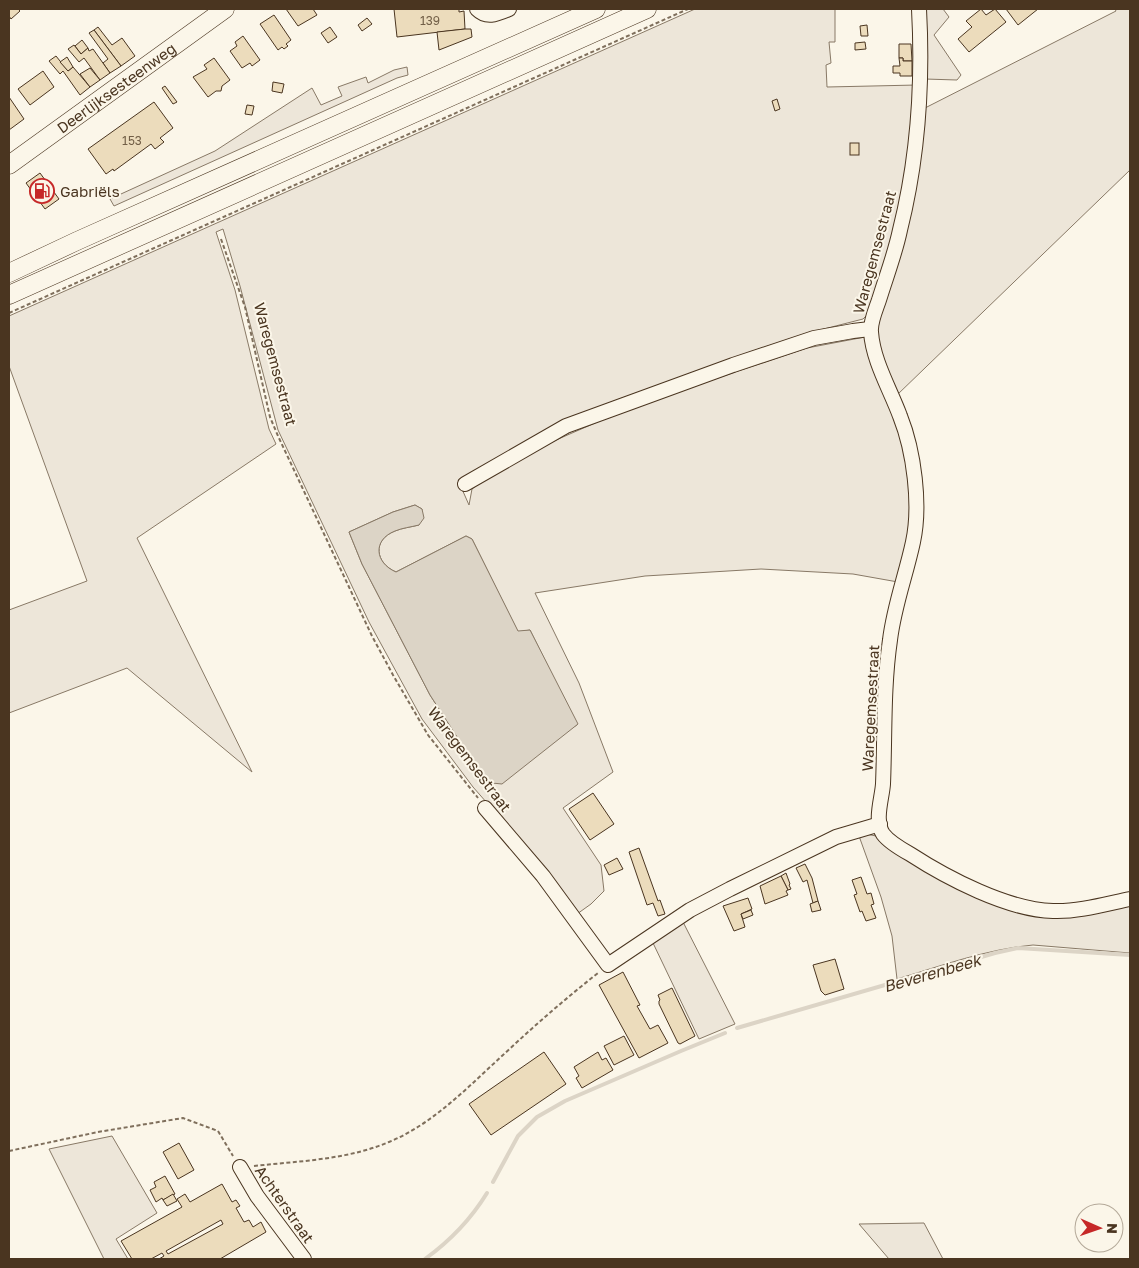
<svg xmlns="http://www.w3.org/2000/svg" width="1139" height="1268" font-family="'Golos Text',sans-serif">
<style>
.green{fill:#ede6d9;stroke:#887966;fill-rule:evenodd}
.water{fill:#dcd4c6;stroke:#887966}
.lines{fill:none;stroke-linecap:round;stroke-linejoin:round}
.stream{stroke:#dcd4c6;stroke-width:4}
.building{fill:#ecdcbc;stroke:#4a3520;fill-rule:evenodd}
.minor-casing{stroke:#4a3520;stroke-width:16}
.major-casing{stroke:#4a3520;stroke-width:19}
.path{stroke:#7f6f5c;stroke-width:2;stroke-dasharray:4 2.5;stroke-linecap:butt}
.minor{stroke:#fbf6e9;stroke-width:14}
.major{stroke:#fbf6e9;stroke-width:18}
.labels{text-anchor:middle;dominant-baseline:central;stroke-width:4;stroke-linejoin:round;paint-order:stroke}
.number-label{font-size:12px;fill:#725f47}
.street-label{font-size:15px;fill:#4a3520;stroke:#fbf6e9}
.poi-label{font-size:15px;fill:#4a3520;stroke:#fbf6e9;text-anchor:start}
.water-label{font-size:16px;font-style:italic;fill:#4a3520;stroke:#fbf6e9}
</style>
<rect width="100%" height="100%" fill="#fbf6e9"/>
<g class="green">
<path d="M695 9H835V42H829L831 63 826 65 827 87 917 85 901 218 868 314 863 319 816 331 759 349 614 401 560 423 458 480 469 505 472 489 483 480 556 440 634 406 807 348 865 337 899 424 910 474 911 524 898 582 853 574 761 569 645 576 535 593 579 683 613 772 563 808 601 865 604 891 591 904 577 914 530 852 473 787 422 719 369 622 278 430 240 286 223 229 216 232 235 290 269 429 276 444 137 538 252 772 127 668 9 713V610L87 581 9 366V316ZM415 505 422 509 419 525C411 527 402 528 395 531 372 540 375 563 396 572L466 536 472 539 518 632 530 630 577 725 483 777 430 695 362 564 349 532 393 512Z"/>
<polygon points="924,9 943,9 949,17 934,35 961,75 957,80 925,79"/>
<path d="M1115 9H1130V170L897 395C886 373 877 350 877 326L923 109 1116 11Z"/>
<polygon points="407,67 408,75 397,78 114,206 110,199 215,151 312,88 321,105 342,96 338,87 366,77 368,83 394,70"/>
<path d="M861 833 876 836 1028 911 1130 902V953L1033 945C987 949 941 966 897 979L892 936 881 897 859 836Z"/>
<polygon points="683,922 735,1024 699,1039 653,943"/>
<polygon points="112,1136 157,1213 116,1239 128,1259 104,1259 49,1149"/>
<polygon points="924,1223 943,1259 889,1259 859,1224"/>
</g>
<path class="water" d="M415 505 422 509 424 518 419 525C411 527 402 528 395 531 372 540 375 563 396 572L466 536 472 539 518 631 530 630 578 724 502 784 492 783 483 777 430 695 362 564 349 532 393 512Z"/>
<g class="lines">
<g class="stream">
<polyline points="737,1028 995,953 1018,948 1130,955"/>
<polyline points="493,1182 518,1136 537,1117 565,1101 681,1051 725,1033"/>
<path d="M425 1259C450 1241 471 1219 487 1193"/>
</g>
</g>
<g class="building">
<polygon points="9,9 18,9 20,11 11,19 9,16"/>
<polygon points="286,9 313,9 317,15 298,26"/>
<polygon points="394,9 459,9 459,12 464,11 465,29 397,37"/>
<polygon points="981,9 986,15 995,9 1006,22 969,52 958,39 972,27 966,21"/>
<polygon points="1006,9 1038,9 1018,25"/>
<polygon points="274,15 291,40 286,44 288,46 284,49 282,47 278,50 260,24"/>
<polygon points="367,18 372,24 362,31 358,25"/>
<polygon points="867,25 868,36 861,36 860,26"/>
<polygon points="98,27 112,45 122,38 135,56 121,66 94,30"/>
<polygon points="330,27 337,37 328,43 321,33"/>
<polygon points="465,29 471,29 472,37 439,50 437,32"/>
<polygon points="94,30 121,66 110,73 103,63 108,59 89,33"/>
<polygon points="243,36 260,60 252,66 250,63 242,68 230,51 237,46 235,42"/>
<polygon points="82,40 88,48 81,54 75,46"/>
<polygon points="865,42 866,49 855,50 855,43"/>
<polygon points="899,44 911,44 912,61 903,61 903,58 899,58"/>
<polygon points="74,45 81,54 88,48 89,51 93,49 110,73 100,80 84,58 79,62 68,49"/>
<polygon points="56,56 68,71 73,67 90,87 80,95 63,71 60,74 49,61"/>
<polygon points="67,57 73,67 68,71 60,62"/>
<polygon points="214,58 230,80 222,86 221,91 216,91 208,97 193,77 207,69 204,65"/>
<polygon points="899,58 903,58 903,61 912,61 912,76 900,76 900,73 893,73 893,66 900,66"/>
<polygon points="90,68 100,80 90,87 80,74"/>
<polygon points="43,71 54,87 30,105 18,89"/>
<polygon points="273,82 284,84 282,93 272,91"/>
<polygon points="165,86 177,102 173,104 162,88"/>
<polygon points="9,97 24,119 9,130"/>
<polygon points="777,99 780,109 775,111 772,101"/>
<polygon points="154,102 173,128 160,138 164,142 155,149 151,144 114,171 113,169 106,174 88,149"/>
<polygon points="247,105 254,106 252,115 245,114"/>
<rect x="850" y="143" width="9" height="12"/>
<polygon points="40,173 59,199 45,209 26,183"/>
<polygon points="593,793 614,824 590,840 569,809"/>
<polygon points="639,848 658,901 660,900 665,914 658,916 653,903 647,905 629,852"/>
<polygon points="617,858 623,869 609,875 604,865"/>
<polygon points="805,864 812,878 818,901 813,903 807,880 803,882 796,868"/>
<polygon points="786,873 790,884 789,885 791,889 788,890 781,876"/>
<polygon points="781,876 788,890 786,891 788,895 765,904 760,886"/>
<polygon points="861,877 867,894 871,893 874,904 871,905 876,918 866,921 862,911 860,912 854,895 857,894 852,880"/>
<polygon points="748,898 752,909 741,914 745,927 734,931 723,906"/>
<polygon points="818,901 821,910 812,912 810,904"/>
<polygon points="751,910 753,915 743,919 741,914"/>
<polygon points="835,959 844,989 825,995 821,991 813,965"/>
<polygon points="623,972 640,1005 637,1006 650,1029 658,1025 668,1043 639,1058 599,985"/>
<polygon points="672,988 695,1036 680,1044 678,1043 659,1004 659,1001 660,1000 658,995"/>
<polygon points="624,1036 634,1055 614,1065 604,1046"/>
<polygon points="544,1052 566,1084 491,1135 469,1104"/>
<polygon points="598,1052 602,1060 606,1058 613,1070 582,1088 576,1078 579,1076 574,1067"/>
<polygon points="179,1143 194,1170 178,1179 163,1152"/>
<polygon points="165,1176 175,1194 163,1200 162,1198 156,1202 150,1190 156,1187 154,1182"/>
<path d="M222 1184 232 1202 236 1200 240 1206 236 1208 244 1222 249 1220 253 1227 261 1222 266 1232 220 1259H159L164 1256 162 1253 151 1259H132L121 1241 182 1207 177 1199 185 1194 190 1202ZM221 1220 223 1224 168 1254 166 1251Z"/>
<polygon points="173,1194 177,1201 167,1206 163,1200"/>
</g>
<g class="lines">
<defs>
<g id="minor">
<path d="M477 9C487 19 497 14 509 9"/>
<path d="M919 9C923 82 918 158 900 230 895 254 886 277 879 300 876 309 870 322 871 332 873 361 890 389 900 416 914 451 921 505 913 542 906 575 894 606 890 640 883 688 885 736 883 784 882 799 874 820 883 834 889 842 901 849 910 854 947 878 1008 910 1053 911 1078 912 1106 904 1130 899"/>
<polyline points="465,484 566,426 733,365 814,338 853,331 870,329"/>
<polyline points="485,808 543,876 608,965 690,910 730,889 836,837 880,824"/>
<polyline points="240,1167 257,1196 304,1259"/>
</g>
<g id="major">
<path id="s1" d="M9 165 225 9"/>
<polyline points="9,273 77,241 596,9"/>
<polyline points="9,295 647,9"/>
</g>
</defs>
<use href="#minor" class="minor-casing"/>
<use href="#major" class="major-casing"/>
<g class="path">
<polyline points="221,239 245,307 270,417 278,436 372,636 393,675 428,735 478,798"/>
<polyline points="9,313 688,9"/>
<polyline points="9,1151 98,1132 183,1118 218,1131 233,1156"/>
<path d="M254 1166C299 1161 346 1160 389 1142 433 1124 468 1087 503 1055 534 1026 565 999 598 973"/>
</g>
<use href="#minor" class="minor"/>
<use href="#major" class="major"/>
</g>
<defs>
<symbol id="fuel-ring" viewBox="-11 -11 22 22"><circle r="9.5" fill="#fbf6e9" stroke="#c62828" stroke-width="1.5"/><path d="M-5.5-6h7V0h2V4h1.3V-2.5L3-4.5l.8-.8L6-3V5H2.5V1h-1V6h-7ZM-4.2-4.7v3.2H.2V-4.7Z" fill="#c62828"/></symbol>
</defs>
<g fill-rule="evenodd">
<use href="#fuel-ring" x="28" y="177" width="28" height="28"/>
</g>
<g class="labels">
<g class="number-label">
<text x="430" y="20">139</text>
<text x="132" y="140">153</text>
</g>
<g class="street-label">
<text stroke="none"><textPath href="#s1" startOffset="132">Deerlijksesteenweg</textPath></text>
<text transform="translate(874 252) rotate(-75)">Waregemsestraat</text>
<text transform="translate(276 364) rotate(75)">Waregemsestraat</text>
<text transform="translate(870 708) rotate(-87)">Waregemsestraat</text>
<text transform="translate(470 759) rotate(53)">Waregemsestraat</text>
<text transform="translate(285 1204) rotate(55)">Achterstraat</text>
</g>
<g class="poi-label">
<text x="60" y="191">Gabriëls</text>
</g>
<g class="water-label">
<text transform="translate(932 973) rotate(-16)">Beverenbeek</text>
</g>
</g>
<rect width="1139" height="1268" fill="none" stroke="#4a3520" stroke-width="20"/>
<g transform="translate(1099 1228) rotate(92)"><circle r="24" fill="#fbf6e9" stroke="#b4a999"/>
<path d="M0-4L9 19L0 12L-9 19Z" fill="#c62828"/>
<text y="-8" font-size="14" font-weight="bold" text-anchor="middle" fill="#4a3520">N</text>
</g>
</svg>
